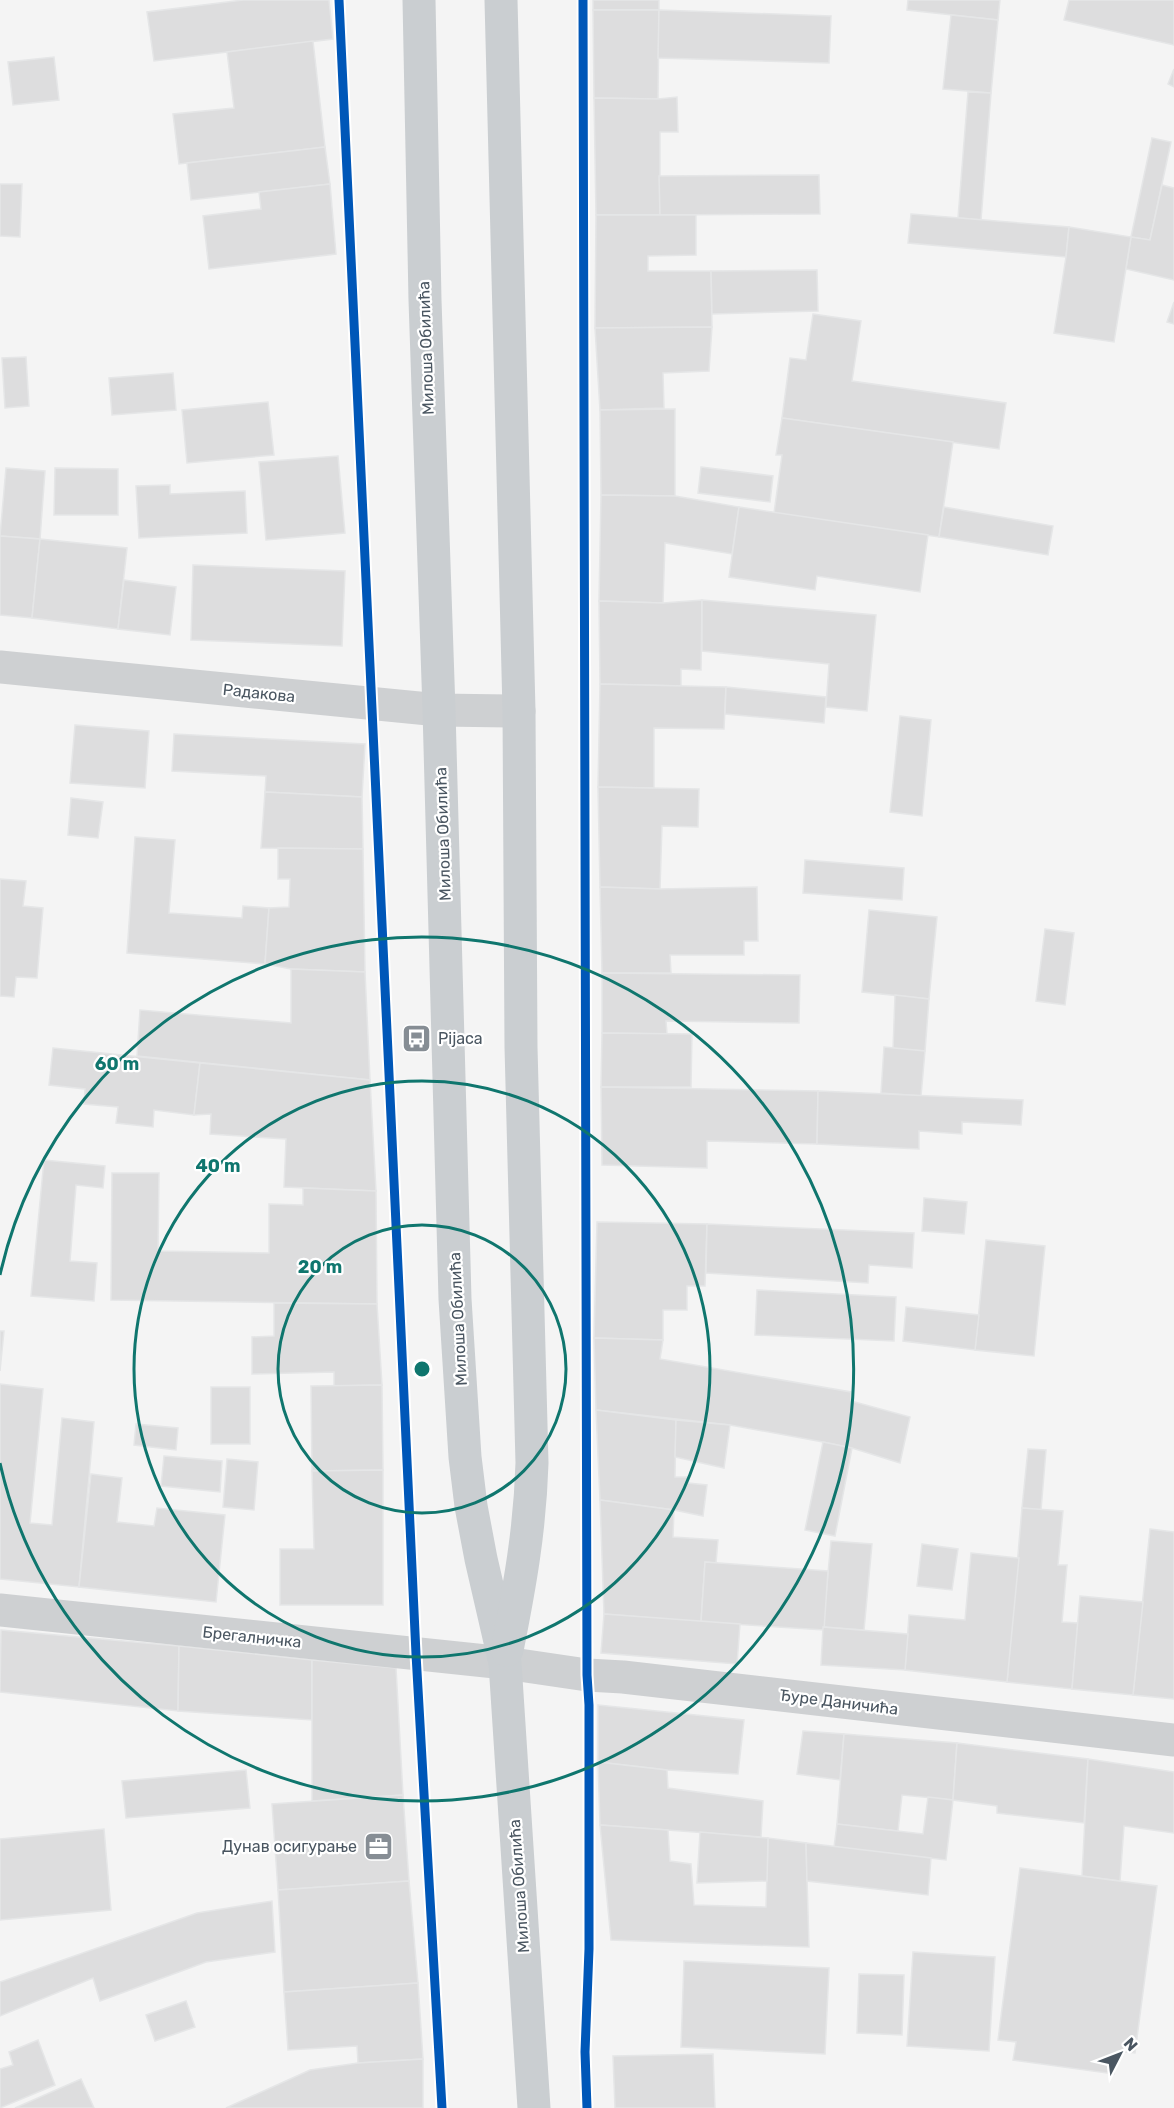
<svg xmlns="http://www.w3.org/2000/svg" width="1174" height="2108" font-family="Rubik,sans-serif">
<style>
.building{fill:#ddddde;stroke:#e5e6e7;stroke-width:1.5}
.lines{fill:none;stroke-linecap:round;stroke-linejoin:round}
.minor{stroke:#ced0d2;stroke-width:33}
.major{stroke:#caced1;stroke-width:33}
.cycleway-casing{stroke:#fff;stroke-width:13}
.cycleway{stroke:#0057b8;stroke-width:9}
.ring{fill:none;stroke:#0f766e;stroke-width:3}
.labels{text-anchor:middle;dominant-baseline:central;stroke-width:4.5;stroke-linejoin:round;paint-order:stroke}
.street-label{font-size:16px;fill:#4a5661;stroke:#fff}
.poi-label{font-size:16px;fill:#4a5661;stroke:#fff;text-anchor:start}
.centre{fill:#0f766e;stroke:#fff;stroke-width:3}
.ring-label{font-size:18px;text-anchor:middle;font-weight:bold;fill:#0f766e;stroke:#fff;stroke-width:4.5;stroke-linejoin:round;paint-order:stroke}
</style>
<rect width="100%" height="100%" fill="#f4f4f4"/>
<g class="building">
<polygon points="243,0 329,0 333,39 154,61 147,12"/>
<rect x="593" y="0" width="66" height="10"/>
<polygon points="908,0 1000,0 998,20 907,10"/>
<polygon points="1069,0 1174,0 1174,45 1064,20"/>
<polygon points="593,10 659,10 658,99 594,98"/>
<polygon points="659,10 831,16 829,63 658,58"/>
<polygon points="951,15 998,20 991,93 943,89"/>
<polygon points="313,41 325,147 179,164 173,114 234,108 227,52"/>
<polygon points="54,57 59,100 13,105 8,62"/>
<polygon points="1174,69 1174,87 1168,84"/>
<polygon points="968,92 991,93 981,220 958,218"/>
<polygon points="677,97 678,132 660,132 660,215 596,215 594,98 658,99"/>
<polygon points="1152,138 1171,142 1150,240 1131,237"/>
<polygon points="325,147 330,184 191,200 187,163"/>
<polygon points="819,175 820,214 660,215 659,176"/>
<polygon points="0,184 22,184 20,237 0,236"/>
<polygon points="330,184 336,254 209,269 203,216 261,209 259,192"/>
<polygon points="1162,185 1174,188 1174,280 1126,269 1131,237 1150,240"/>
<polygon points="911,214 1069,227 1066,257 908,243"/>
<polygon points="596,215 696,215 696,255 648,256 648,271 711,271 712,327 595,328"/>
<polygon points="1069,227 1131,237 1114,342 1054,333 1066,257"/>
<polygon points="817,270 818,311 712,314 711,271"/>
<polygon points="1174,302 1174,324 1167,322"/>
<polygon points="813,314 861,321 852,381 1006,403 999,449 782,418 790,358 806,360"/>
<polygon points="712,327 709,371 663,373 664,408 600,410 595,328"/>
<polygon points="26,357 29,406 5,408 2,358"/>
<polygon points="173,373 176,410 112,415 109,378"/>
<polygon points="268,402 274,455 187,463 182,410"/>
<polygon points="675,409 675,496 601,495 600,410"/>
<polygon points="782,418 953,442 939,537 774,513 782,455 776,455"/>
<polygon points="338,456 345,533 266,540 259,462"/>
<polygon points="701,467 773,476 770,502 698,493"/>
<polygon points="6,468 45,471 40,539 0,536"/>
<polygon points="55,468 118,469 118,515 54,515"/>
<polygon points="170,485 170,494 245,491 247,533 139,538 136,486"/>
<polygon points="601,495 675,496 739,507 732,554 665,543 663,603 599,601"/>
<polygon points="739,507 928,535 920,592 817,576 815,590 729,577"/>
<polygon points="944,507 1053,526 1048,555 939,537"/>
<polygon points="0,536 40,539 32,618 0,615"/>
<polygon points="40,539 127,548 118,629 32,618"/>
<polygon points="193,565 345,571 342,646 191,640"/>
<polygon points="124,580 176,587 170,635 118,629"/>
<polygon points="702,600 701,670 681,669 681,686 600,684 599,601 663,603"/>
<polygon points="702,600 876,615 867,711 826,707 829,664 702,651"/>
<polygon points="600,684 726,687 724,729 654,728 654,788 598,787"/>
<polygon points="726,687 826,697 824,723 725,714"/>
<polygon points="900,716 931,720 922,816 890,812"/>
<polygon points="75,725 149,731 145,788 70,783"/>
<polygon points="174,734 365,744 362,797 265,792 266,776 172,771"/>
<polygon points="598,787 699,789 698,827 662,826 660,889 600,887"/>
<polygon points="265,792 362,797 363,849 261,848"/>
<polygon points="71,798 103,802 98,838 68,835"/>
<polygon points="135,837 175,840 169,913 242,918 243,906 269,908 265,964 127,953"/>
<polygon points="278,848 363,849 365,972 291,969 265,964 269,908 289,907 290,879 278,879"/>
<polygon points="805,860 904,868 902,900 803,893"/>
<polygon points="0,879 26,881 23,906 43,908 37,978 16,977 14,997 0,996"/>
<polygon points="600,887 660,889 757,887 758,941 744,941 744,955 670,955 671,973 602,973"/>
<polygon points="869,910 937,917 929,999 862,992"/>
<polygon points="1045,929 1074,933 1065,1005 1036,1001"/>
<polygon points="291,969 365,972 370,1080 137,1056 140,1010 291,1023"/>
<polygon points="602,973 800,975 799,1023 666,1021 667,1034 602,1033"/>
<polygon points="895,995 929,999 925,1051 893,1049"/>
<polygon points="602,1033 692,1034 691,1087 601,1087"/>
<polygon points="884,1047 925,1051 921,1096 881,1093"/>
<polygon points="53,1048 200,1063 194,1115 154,1110 153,1127 116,1123 118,1107 84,1104 85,1089 49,1085"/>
<polygon points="200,1063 370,1080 376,1191 284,1187 286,1139 210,1134 211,1114 194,1115"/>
<polygon points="601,1087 818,1091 817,1144 707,1141 707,1168 602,1165"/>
<polygon points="818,1091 1023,1100 1021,1125 962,1122 962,1134 919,1131 919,1149 817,1144"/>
<polygon points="44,1160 105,1166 103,1188 76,1185 70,1261 97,1263 94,1301 31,1296"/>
<polygon points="112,1173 159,1173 158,1251 269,1253 269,1204 303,1205 303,1188 376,1191 377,1304 111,1300"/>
<polygon points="924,1198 967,1202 964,1234 922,1231"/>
<polygon points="597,1222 707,1224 705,1286 687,1286 687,1310 663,1310 663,1340 594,1338"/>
<polygon points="707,1224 914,1233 912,1268 869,1265 868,1283 706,1273"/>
<polygon points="986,1240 1045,1246 1034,1356 975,1350"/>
<polygon points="757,1290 896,1297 894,1341 755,1335"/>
<polygon points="274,1303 377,1304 382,1385 334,1386 334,1372 252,1374 252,1337 274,1336"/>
<polygon points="906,1307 979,1315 975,1350 903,1341"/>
<polygon points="0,1331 4,1331 0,1371"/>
<polygon points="594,1338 663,1340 660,1359 851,1392 851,1401 910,1417 900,1463 852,1448 823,1442 730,1425 596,1410"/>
<polygon points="0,1384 43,1389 30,1523 52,1525 62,1418 94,1422 79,1587 0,1579"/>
<polygon points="382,1385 383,1470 312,1471 311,1386"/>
<rect x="211" y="1387" width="39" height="57"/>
<polygon points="596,1410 676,1420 675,1477 689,1477 688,1483 707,1485 703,1516 674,1510 600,1500"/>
<polygon points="676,1420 730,1425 724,1468 675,1457"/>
<polygon points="136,1424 178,1428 176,1450 134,1445"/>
<polygon points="823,1442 852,1448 835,1536 805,1530"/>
<polygon points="1028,1449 1046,1450 1041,1510 1022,1508"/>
<polygon points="164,1456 222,1461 220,1492 161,1486"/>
<polygon points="227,1459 258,1462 254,1510 223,1507"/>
<polygon points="383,1470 383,1605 280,1605 280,1549 314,1549 312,1471"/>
<polygon points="91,1474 122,1478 117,1522 154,1526 157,1508 225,1515 216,1602 79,1587"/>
<polygon points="600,1500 674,1510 673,1537 718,1540 716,1563 705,1562 701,1622 604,1614"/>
<polygon points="1022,1508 1063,1511 1058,1565 1067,1565 1062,1622 1078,1623 1072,1689 1007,1682"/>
<polygon points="1150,1529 1174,1532 1174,1699 1133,1695"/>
<polygon points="831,1541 872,1544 864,1630 823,1627"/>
<polygon points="922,1544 958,1549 952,1590 917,1586"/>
<polygon points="971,1553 1019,1558 1007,1682 905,1670 909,1615 965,1620"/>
<polygon points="705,1562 828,1571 824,1630 701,1622"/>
<polygon points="1080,1596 1143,1602 1133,1695 1072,1689"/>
<polygon points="604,1614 740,1624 737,1664 601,1653"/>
<polygon points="823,1627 908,1634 905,1670 821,1665"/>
<polygon points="1,1630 179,1646 178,1711 0,1692"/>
<polygon points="179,1646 312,1660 312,1720 178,1711"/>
<polygon points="312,1660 396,1668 403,1795 312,1801"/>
<polygon points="598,1705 744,1720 738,1774 667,1770 598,1762"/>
<polygon points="803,1731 844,1734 840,1780 797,1774"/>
<polygon points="844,1734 957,1743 953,1800 902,1795 898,1831 837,1824"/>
<polygon points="957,1743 1088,1759 1084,1823 997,1813 997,1806 953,1800"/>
<polygon points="1088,1759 1174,1772 1174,1833 1124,1826 1120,1881 1082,1876"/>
<polygon points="598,1762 667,1770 668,1788 763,1801 761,1837 600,1825"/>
<polygon points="246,1770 250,1808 126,1818 122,1781"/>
<polygon points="403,1795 409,1881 278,1890 272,1804"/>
<polygon points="928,1797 953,1800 946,1860 834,1847 837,1824 923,1834"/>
<polygon points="600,1825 668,1830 670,1861 691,1864 694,1905 766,1907 768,1838 806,1843 809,1947 611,1940"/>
<polygon points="104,1829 111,1910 0,1920 0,1839"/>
<polygon points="700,1832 768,1838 767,1881 697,1883"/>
<polygon points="806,1843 931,1858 928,1895 807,1881"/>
<polygon points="1020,1868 1157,1886 1135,2053 1117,2051 1114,2074 1013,2060 1016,2042 998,2040"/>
<polygon points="409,1881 418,1983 284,1992 278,1890"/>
<polygon points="272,1901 275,1952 206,1962 100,2001 93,1978 0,2016 0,1982 197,1913"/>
<polygon points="913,1952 995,1957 989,2051 907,2046"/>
<polygon points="684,1961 829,1968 825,2054 681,2047"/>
<polygon points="859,1974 904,1975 902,2035 857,2033"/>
<polygon points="418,1983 423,2059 358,2063 357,2046 288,2050 284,1992"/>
<polygon points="186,2001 195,2027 155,2041 146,2015"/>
<polygon points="38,2040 55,2085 0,2108 0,2069 13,2065 9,2052"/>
<polygon points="713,2054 715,2108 615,2108 613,2056"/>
<polygon points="423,2059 423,2108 226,2108 310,2070 358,2063"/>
<polygon points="81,2079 94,2108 15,2108"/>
</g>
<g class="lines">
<g class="minor">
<polyline points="0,667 439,710 519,711"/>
<polyline points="0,1610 505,1663 587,1675 623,1677 1174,1740"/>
</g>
<g class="major">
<polyline points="419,0 425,300 439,710 455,1299 465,1457 471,1506 481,1559 505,1663 534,2108"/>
<path d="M501 0 519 711 521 1047 532 1463C530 1529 520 1585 507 1650"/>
</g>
<defs>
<g id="cycleway">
<polyline points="339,0 416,1654 442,2108"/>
<polyline points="583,0 587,1675 589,1705 589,1949 585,2052 587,2108"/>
</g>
</defs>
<use href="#cycleway" class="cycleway-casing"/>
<use href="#cycleway" class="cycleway"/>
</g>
<g class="ring">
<circle cx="422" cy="1369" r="144"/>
<circle cx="422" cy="1369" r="288"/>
<path d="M0 1275A432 432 0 1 1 0 1463"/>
</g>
<defs>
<symbol id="bus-square" viewBox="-11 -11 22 22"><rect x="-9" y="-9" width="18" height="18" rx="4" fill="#868d94" stroke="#fff"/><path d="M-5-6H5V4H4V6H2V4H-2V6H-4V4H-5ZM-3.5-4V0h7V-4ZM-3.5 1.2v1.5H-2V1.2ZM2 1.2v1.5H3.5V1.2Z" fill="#fff"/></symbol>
<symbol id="office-square" viewBox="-11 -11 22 22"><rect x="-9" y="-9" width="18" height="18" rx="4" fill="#868d94" stroke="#fff"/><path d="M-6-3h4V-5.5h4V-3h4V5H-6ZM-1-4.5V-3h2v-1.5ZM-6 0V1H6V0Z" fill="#fff"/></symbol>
</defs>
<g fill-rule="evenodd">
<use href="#bus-square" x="400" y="1022" width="33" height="33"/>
<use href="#office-square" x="362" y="1830" width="33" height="33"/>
</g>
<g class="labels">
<g class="street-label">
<text transform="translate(426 348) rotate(-92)">Милоша Обилића</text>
<text transform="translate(259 693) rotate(6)">Радакова</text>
<text transform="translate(443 834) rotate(-92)">Милоша Обилића</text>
<text transform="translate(458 1319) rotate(-93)">Милоша Обилића</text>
<text transform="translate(252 1637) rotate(6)">Брегалничка</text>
<text transform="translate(839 1702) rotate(7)">Ђуре Даничића</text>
<text transform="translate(519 1886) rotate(-94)">Милоша Обилића</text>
</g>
<g class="poi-label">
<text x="438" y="1038">Pijaca</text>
<text x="357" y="1846" text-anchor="end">Дунав осигурање</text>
</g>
</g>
<circle cx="422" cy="1369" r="9" class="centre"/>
<g class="ring-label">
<text x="117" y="1070">60 m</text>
<text x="218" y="1172">40 m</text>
<text x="320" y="1273">20 m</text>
</g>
<g transform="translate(1120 2054) rotate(48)" stroke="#ffffff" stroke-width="4.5" paint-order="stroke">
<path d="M0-4.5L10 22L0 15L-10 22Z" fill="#4a5661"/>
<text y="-9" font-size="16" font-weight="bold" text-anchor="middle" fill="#4a5661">N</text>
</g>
</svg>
